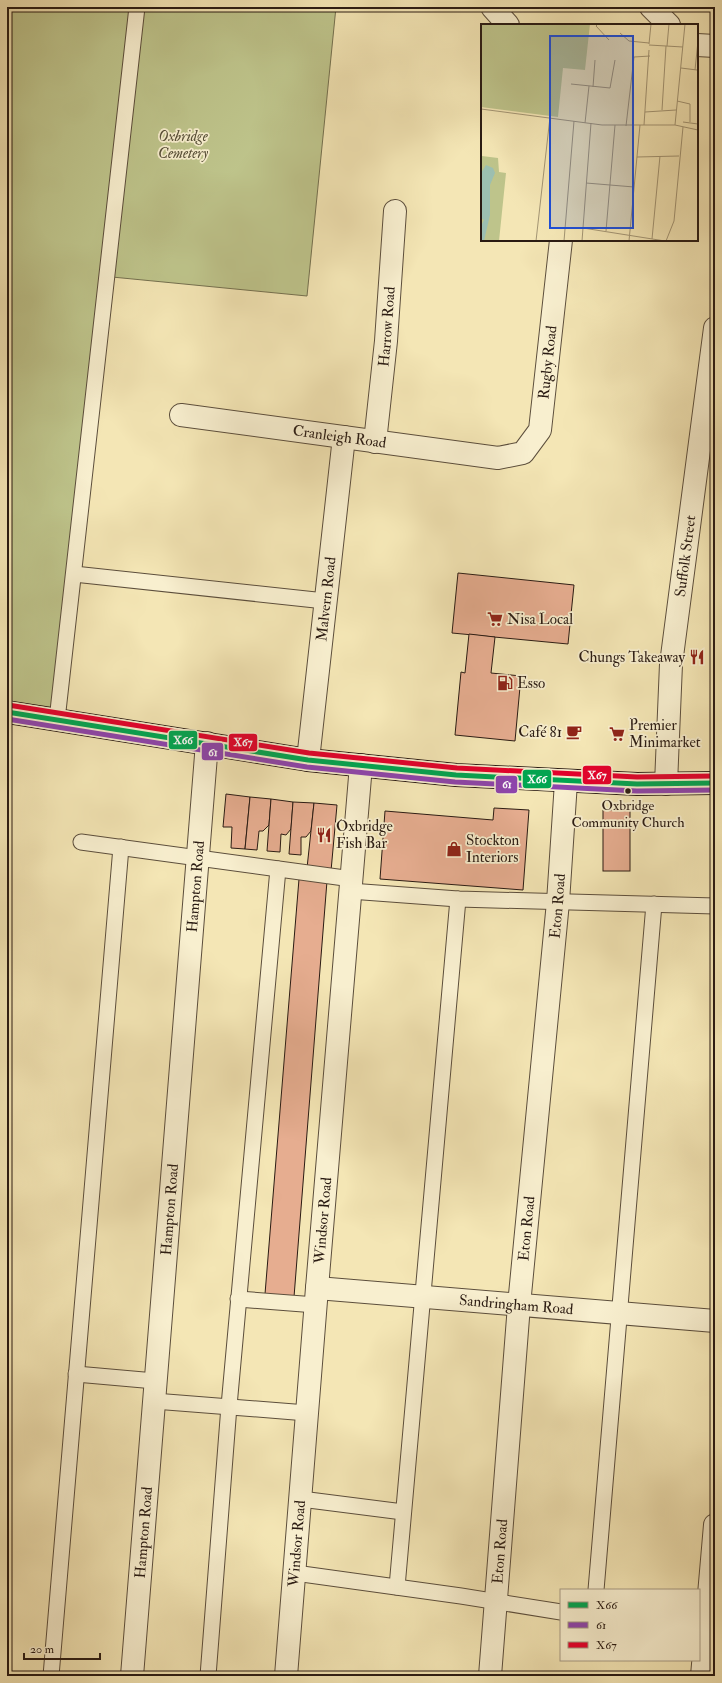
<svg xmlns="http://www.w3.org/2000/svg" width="722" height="1683" font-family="'IM FELL Double Pica',serif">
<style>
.green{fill:#bec48b;stroke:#74704f}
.building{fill:#e6ad90;stroke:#2a1b13}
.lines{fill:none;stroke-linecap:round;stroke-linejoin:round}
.lane-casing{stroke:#5c4e3c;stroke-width:17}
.street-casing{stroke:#5c4e3c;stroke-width:24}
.secondary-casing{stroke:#2a1b13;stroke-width:24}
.lane{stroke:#f8efcf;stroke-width:15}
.street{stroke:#f8efcf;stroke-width:22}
.secondary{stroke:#f8efcf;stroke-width:22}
.bus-1-casing{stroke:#f8efcf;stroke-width:8}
.bus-2-casing{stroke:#f8efcf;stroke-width:8}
.bus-3-casing{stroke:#f8efcf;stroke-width:8}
.bus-1{stroke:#00a651;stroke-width:5}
.bus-2{stroke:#8e44ad;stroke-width:5}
.bus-3{stroke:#e4002b;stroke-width:5}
.bus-dot{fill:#2a1b13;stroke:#f8efcf;stroke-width:1.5}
.labels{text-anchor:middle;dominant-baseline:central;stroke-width:3.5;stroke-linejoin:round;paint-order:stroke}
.bus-label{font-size:14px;fill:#2a1b13;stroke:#f8efcf}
.park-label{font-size:15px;font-style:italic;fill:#564e37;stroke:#f8efcf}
.street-label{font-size:15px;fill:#2a1b13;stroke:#f8efcf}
.poi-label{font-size:15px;fill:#2a1b13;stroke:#f8efcf;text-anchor:start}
.inset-road{fill:none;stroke:#a39574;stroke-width:1}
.view{fill:#1d4ed8;fill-opacity:0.15;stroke:#1d4ed8;stroke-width:2}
.inset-edge{fill:none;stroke:#2a1b13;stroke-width:2}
.line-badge{stroke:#f8efcf;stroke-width:1.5}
.badge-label{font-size:11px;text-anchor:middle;font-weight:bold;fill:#fff}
</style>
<rect width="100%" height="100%" fill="#f4e6b5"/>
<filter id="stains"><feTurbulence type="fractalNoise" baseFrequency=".005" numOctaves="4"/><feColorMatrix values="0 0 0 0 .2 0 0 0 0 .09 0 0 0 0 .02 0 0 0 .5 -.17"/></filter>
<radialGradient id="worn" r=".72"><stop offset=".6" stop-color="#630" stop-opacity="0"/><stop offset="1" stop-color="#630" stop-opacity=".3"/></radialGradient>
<polygon class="green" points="7,7 336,7 307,296 112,277 64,709 7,701"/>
<g class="building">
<polygon points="458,573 574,585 568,644 452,633"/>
<polygon points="469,634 495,637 491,673 521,676 515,741 455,735 461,672 465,673"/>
<polygon points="226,794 250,797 245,849 231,848 232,827 223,827"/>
<polygon points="250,797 271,799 269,825 263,831 259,831 257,850 245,849"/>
<polygon points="271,799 293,802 291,829 286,835 281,834 280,852 267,851"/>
<polygon points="293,802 314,803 311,831 306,837 301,837 301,855 289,854"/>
<polygon points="314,803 337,805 331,871 307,868"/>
<polygon points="494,808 529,810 523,890 380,879 385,811 493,820"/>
<rect x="603" y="810" width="27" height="61"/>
<polygon points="299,879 327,881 294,1297 265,1294"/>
</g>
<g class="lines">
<defs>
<g id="lane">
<polyline points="74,574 325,601"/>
<polyline points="57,720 137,7"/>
<polyline points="81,842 352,879"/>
<polyline points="350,891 458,899 715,906"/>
<polyline points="238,1299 316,1305"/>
<polyline points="76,1374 155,1381"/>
<polyline points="154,1401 307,1413"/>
<polyline points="301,1499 403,1512"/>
<polyline points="295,1573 461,1596 561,1612"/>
<polyline points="397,1587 458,899"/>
<polyline points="596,1590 654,904"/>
<polyline points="51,1676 121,847"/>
<polyline points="208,1676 229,1406 278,869"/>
</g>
<g id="street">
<polyline points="492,7 508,25"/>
<polyline points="651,7 669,25"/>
<polyline points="697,45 715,46"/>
<path id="s1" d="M181 415 498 458 523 453 540 430 561 240"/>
<path id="s2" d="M375 442 386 341 395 211"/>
<path id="s3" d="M308 760 344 437"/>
<path id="s4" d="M666 784 671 664 715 328"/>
<path id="s5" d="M317 1288 715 1321"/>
<path id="s6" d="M132 1676 207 743"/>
<path id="s7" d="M286 1676 317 1288 361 765"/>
<path id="s8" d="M490 1676 519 1305 558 902 566 782"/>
<polyline points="702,1676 715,1525"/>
</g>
<polyline id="secondary" points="7,712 308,760 456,775 637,784 715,783"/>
</defs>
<use href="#lane" class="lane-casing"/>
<use href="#street" class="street-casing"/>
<use href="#secondary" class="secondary-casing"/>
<use href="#lane" class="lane"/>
<use href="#street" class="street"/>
<use href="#secondary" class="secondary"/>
<defs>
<polyline id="bus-1" points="7,712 308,760 456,775 637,784 715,783"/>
<polyline id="bus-2" points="7,719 307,767 455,782 637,791 715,790"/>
<polyline id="bus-3" points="8,705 309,753 457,768 637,777 715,776"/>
</defs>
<use href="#bus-1" class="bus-1-casing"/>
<use href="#bus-2" class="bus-2-casing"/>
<use href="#bus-3" class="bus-3-casing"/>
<use href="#bus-1" class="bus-1"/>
<use href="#bus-2" class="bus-2"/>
<use href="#bus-3" class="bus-3"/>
</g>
<defs>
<symbol id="supermarket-bare" viewBox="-9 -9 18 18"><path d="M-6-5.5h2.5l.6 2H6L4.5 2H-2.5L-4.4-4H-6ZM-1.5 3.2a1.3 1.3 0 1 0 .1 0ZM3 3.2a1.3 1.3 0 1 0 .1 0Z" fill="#8f2418" stroke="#f8efcf" stroke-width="2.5" paint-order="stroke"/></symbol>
<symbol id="restaurant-bare" viewBox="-9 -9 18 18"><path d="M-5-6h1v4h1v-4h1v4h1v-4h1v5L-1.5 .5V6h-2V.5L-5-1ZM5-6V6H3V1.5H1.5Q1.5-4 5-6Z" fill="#8f2418" stroke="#f8efcf" stroke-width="2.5" paint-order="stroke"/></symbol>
<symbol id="fuel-bare" viewBox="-9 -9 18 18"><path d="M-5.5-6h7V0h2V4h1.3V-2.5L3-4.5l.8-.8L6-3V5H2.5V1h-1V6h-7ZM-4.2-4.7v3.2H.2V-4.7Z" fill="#8f2418" stroke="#f8efcf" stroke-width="2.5" paint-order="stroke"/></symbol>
<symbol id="cafe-bare" viewBox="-9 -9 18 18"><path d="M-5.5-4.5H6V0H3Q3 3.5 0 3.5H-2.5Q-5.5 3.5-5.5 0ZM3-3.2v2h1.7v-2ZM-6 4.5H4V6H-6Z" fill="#8f2418" stroke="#f8efcf" stroke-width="2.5" paint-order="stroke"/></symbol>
<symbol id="shop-bare" viewBox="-9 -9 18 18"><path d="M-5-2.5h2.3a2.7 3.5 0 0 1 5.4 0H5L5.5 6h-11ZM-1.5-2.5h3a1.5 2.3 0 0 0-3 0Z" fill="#8f2418" stroke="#f8efcf" stroke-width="2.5" paint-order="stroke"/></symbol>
</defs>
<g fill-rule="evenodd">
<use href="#supermarket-bare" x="484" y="608" width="22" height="22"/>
<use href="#restaurant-bare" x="686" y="646" width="22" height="22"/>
<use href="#fuel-bare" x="494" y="672" width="22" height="22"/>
<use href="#cafe-bare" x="563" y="721" width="22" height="22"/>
<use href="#supermarket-bare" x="606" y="723" width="22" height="22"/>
<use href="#restaurant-bare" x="313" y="824" width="22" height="22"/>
<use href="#shop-bare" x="443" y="838" width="22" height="22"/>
</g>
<circle class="bus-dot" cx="628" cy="791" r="3.5"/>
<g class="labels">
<g class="bus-label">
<text x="628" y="805">Oxbridge<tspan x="628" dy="17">Community Church</tspan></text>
</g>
<g class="park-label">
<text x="183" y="136">Oxbridge<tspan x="183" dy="17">Cemetery</tspan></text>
</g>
<g class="street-label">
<text stroke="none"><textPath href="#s2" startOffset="116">Harrow Road</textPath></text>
<text stroke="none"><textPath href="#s1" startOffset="442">Rugby Road</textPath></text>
<text stroke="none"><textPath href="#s1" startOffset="160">Cranleigh Road</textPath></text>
<text stroke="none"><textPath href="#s4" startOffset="229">Suffolk Street</textPath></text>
<text stroke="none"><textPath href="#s3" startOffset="162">Malvern Road</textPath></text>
<text stroke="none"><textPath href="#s6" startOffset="792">Hampton Road</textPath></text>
<text stroke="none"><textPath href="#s8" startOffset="773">Eton Road</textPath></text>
<text stroke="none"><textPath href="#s6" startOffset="468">Hampton Road</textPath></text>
<text stroke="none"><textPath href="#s7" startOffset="457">Windsor Road</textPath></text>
<text stroke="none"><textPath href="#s8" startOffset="449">Eton Road</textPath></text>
<text stroke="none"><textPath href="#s5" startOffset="200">Sandringham Road</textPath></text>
<text stroke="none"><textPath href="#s6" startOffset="144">Hampton Road</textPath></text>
<text stroke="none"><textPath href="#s7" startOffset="133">Windsor Road</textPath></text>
<text stroke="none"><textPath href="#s8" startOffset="125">Eton Road</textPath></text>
</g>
<g class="poi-label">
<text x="507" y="619">Nisa Local</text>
<text x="685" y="657" text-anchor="end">Chungs Takeaway</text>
<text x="517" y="683">Esso</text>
<text x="629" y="725">Premier<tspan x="629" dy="17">Minimarket</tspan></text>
<text x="562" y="732" text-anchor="end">Café 81</text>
<text x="336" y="826">Oxbridge<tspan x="336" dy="17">Fish Bar</tspan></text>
<text x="466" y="840">Stockton<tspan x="466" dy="17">Interiors</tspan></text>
</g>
</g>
<g transform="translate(481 24)">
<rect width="217" height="217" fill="#f4e6b5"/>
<path d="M0 0H109L104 46 82 44 77 93 0 83ZM1 132 17 134 18 148 25 149 18 217H0Z" fill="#bec48b"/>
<path d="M5 141 12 144 14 149 9 161V191L3 217H0V202L3 196 0 194V149Z" fill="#9cbfb1"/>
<path class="inset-road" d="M117 0 115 2 128 16M139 9 148 17 168 19M168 20 170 0M168 21 202 23M186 22 188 0M200 44 216 46M214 46 217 17M90 60 129 64 134 36M112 63 114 36M196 77 209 80V98M0 85 121 101H194L217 106M181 86 185 22M164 88 195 86M202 98 217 100M104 99 108 62M163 101 168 26M194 101 204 0M145 102 153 33 169 32M156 133 198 132M105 159 153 163M102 204 184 217M125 207 134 101M171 215 179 132M55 217 69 93M83 217 93 97M101 217 110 99M148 217 159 101M185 217 193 197 202 103"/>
<path class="view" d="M69 12H152V204H69Z"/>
<rect width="217" height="217" class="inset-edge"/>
</g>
<g class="line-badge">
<rect x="168" y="730" width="30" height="20" rx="4" fill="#00a651"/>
<rect x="228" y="733" width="30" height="19" rx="4" fill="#e4002b"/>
<rect x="201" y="742" width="23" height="19" rx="4" fill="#8e44ad"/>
<rect x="582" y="765" width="30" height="20" rx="4" fill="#e4002b"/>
<rect x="522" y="769" width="30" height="20" rx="4" fill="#00a651"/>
<rect x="495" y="775" width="23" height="19" rx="4" fill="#8e44ad"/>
</g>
<g class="badge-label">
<text x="183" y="744">X66</text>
<text x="243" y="746">X67</text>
<text x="213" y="756">61</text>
<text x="597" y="779">X67</text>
<text x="537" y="783">X66</text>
<text x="507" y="788">61</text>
</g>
<rect width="722" height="1683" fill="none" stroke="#f4e6b5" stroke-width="24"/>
<rect x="8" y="8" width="706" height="1667" fill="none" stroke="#2a1b13" stroke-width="2"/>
<rect x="12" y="12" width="698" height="1659" fill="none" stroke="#2a1b13"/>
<rect x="560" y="1589" width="140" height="72" fill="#f8efcf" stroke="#a69a84"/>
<rect x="568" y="1602" width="20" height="6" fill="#00a651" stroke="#a69a84"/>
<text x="596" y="1609" font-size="12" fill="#2a1b13">X66</text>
<rect x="568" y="1622" width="20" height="6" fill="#8e44ad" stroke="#a69a84"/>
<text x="596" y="1629" font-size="12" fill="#2a1b13">61</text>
<rect x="568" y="1642" width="20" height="6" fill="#e4002b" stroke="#a69a84"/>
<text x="596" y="1649" font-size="12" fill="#2a1b13">X67</text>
<path d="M24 1653v6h76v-6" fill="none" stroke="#2a1b13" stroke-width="2"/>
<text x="30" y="1653" font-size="12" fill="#2a1b13" stroke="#f8efcf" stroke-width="3" paint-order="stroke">20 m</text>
<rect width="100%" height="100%" filter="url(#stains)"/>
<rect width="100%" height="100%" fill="url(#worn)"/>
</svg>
